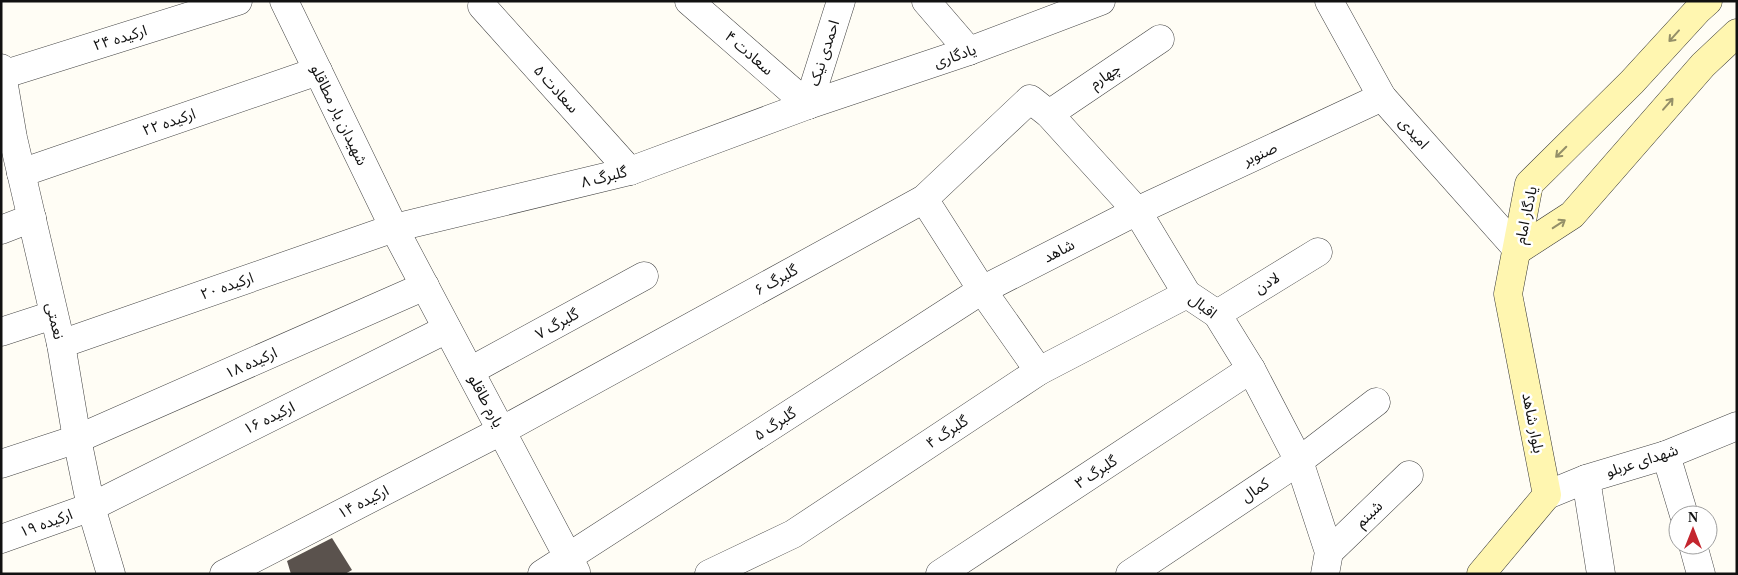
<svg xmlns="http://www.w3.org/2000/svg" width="1738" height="575" font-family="'Times New Roman','Noto Sans Arabic',serif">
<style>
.building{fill:#5a524d}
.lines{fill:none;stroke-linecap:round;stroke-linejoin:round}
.street-casing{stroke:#444;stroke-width:29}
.secondary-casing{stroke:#333;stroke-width:29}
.street{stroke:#fff;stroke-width:28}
.secondary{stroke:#fff6b0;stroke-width:28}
.oneway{stroke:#948f68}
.labels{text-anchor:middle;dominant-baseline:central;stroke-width:5;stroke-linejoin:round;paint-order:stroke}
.street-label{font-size:15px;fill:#111;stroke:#fff}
</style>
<rect width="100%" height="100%" fill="#fffdf5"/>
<polygon class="building" points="332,538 352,570 345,574 291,574 287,561"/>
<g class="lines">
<defs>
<g id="street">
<polyline points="284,1 394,228 576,572"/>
<polyline points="689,1 808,105"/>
<polyline points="926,1 969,51"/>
<polyline points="1329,1 1382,97 1518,250"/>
<polyline points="482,6 630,171"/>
<polyline points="1,68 13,138 61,344 77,439 91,507 111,574"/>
<polyline points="2,75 238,1"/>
<polyline points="808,105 841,1"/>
<polyline points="1049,114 1160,39"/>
<polyline points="21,173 318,71"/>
<polyline points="924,199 982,290 1039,371"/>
<polyline points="1,230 32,218"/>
<polyline points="1217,314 1318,252"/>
<polyline points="1,332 53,315"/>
<polyline points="61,344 394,228 630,171 808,105 969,51 1101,1"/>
<polyline points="470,371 644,276"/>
<polyline points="1666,455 1684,515"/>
<polyline points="1,464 77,439 425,286"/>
<polyline points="1586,479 1601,574"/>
<polyline points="1547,495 1586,479 1666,455 1737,426"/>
<polyline points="1,539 91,507 447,329"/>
<polyline points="1693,545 1701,574"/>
<polyline points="1329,552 1409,475"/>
<polyline points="224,574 501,431 924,199 1030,99 1049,114 1137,211 1187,294 1217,314 1251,369 1299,461 1329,552 1325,574"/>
<polyline points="542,574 982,290 1137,211 1382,97"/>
<polyline points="709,574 793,534 1039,371 1187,294"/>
<polyline points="940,574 1251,369"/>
<polyline points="1130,574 1299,461 1376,402"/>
</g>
<g id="secondary">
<polyline points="1518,250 1572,215 1703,65 1737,33"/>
<polyline points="1481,574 1547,495 1508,294 1529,184 1632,82 1698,10 1708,1"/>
</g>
</defs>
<use href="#street" class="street-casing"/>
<use href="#secondary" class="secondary-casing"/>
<use href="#street" class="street"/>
<use href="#secondary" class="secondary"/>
</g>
<defs><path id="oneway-shaft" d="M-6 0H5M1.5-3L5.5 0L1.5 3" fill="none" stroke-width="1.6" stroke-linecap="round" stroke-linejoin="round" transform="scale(1.25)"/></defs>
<g class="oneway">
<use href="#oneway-shaft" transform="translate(1674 36) rotate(132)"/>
<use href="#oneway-shaft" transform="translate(1668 104) rotate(-49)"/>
<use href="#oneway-shaft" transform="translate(1561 152) rotate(135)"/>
<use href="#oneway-shaft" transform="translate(1559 224) rotate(-33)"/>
</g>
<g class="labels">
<g class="street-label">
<text transform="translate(120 38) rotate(-17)">ارکیده ۲۴</text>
<text transform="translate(749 53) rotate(41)">سعادت ۴</text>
<text transform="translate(824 53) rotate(-72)">احمدی نیک</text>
<text transform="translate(955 56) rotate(-19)">یادگاری</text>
<text transform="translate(1105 76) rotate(-34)">چهارم</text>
<text transform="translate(556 89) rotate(48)">سعادت ۵</text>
<text transform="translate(339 115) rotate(64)">شهیدان یار مطاقلو</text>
<text transform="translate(169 122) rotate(-19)">ارکیده ۲۲</text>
<text transform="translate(1414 133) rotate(48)">امیدی</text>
<text transform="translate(1260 154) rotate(-25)">صنوبر</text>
<text transform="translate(604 177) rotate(-14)">گلبرگ ۸</text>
<text transform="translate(1526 215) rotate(-78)">یادگار امام</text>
<text transform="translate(1059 251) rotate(-27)">شاهد</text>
<text transform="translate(776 280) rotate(-29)">گلبرگ ۶</text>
<text transform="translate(1267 283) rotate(-32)">لادن</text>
<text transform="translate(227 286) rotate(-19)">ارکیده ۲۰</text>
<text transform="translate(1203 306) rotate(38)">اقبال</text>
<text transform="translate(55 321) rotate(77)">نعمتی</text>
<text transform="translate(557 324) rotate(-29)">گلبرگ ۷</text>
<text transform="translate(251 363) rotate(-24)">ارکیده ۱۸</text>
<text transform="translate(486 401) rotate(62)">یارم طاقلو</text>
<text transform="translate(269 418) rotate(-26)">ارکیده ۱۶</text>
<text transform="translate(1533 423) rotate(79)">بلوار شاهد</text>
<text transform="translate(775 424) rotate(-33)">گلبرگ ۵</text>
<text transform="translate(947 432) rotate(-33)">گلبرگ ۴</text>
<text transform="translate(1642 461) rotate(-18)">شهدای عربلو</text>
<text transform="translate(1096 472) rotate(-33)">گلبرگ ۳</text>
<text transform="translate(1255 490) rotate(-34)">کمال</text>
<text transform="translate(363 502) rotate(-27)">ارکیده ۱۴</text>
<text transform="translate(1369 514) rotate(-44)">شبنم</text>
<text transform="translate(46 523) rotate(-20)">ارکیده ۱۹</text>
</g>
</g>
<rect width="1738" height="575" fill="none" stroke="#111111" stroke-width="5"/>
<g transform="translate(1693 530)"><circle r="24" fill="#ffffff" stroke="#a0a0a0"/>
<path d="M0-4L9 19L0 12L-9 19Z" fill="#c4262e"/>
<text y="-8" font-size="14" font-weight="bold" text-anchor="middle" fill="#111111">N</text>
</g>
</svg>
